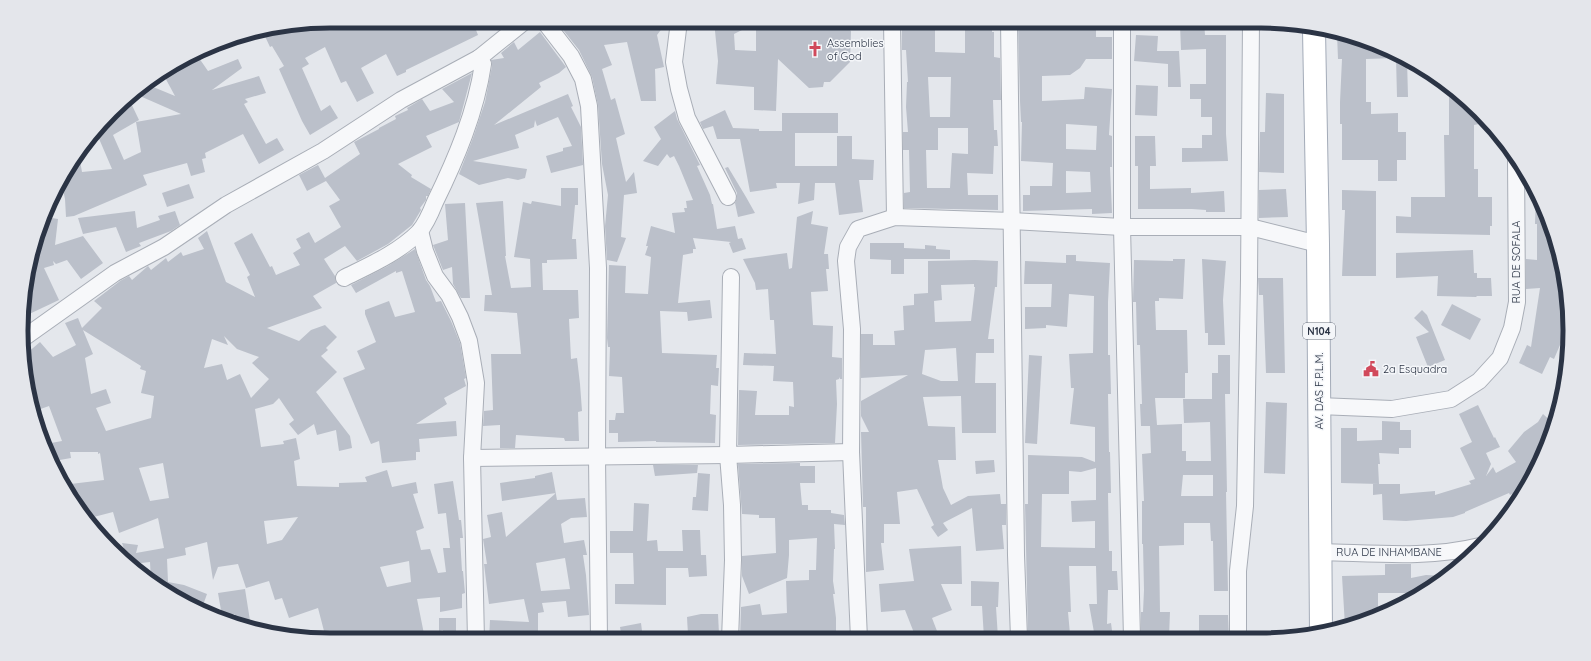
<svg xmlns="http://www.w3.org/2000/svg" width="1591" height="661" font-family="Quicksand,sans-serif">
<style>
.building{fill:#bbc0ca;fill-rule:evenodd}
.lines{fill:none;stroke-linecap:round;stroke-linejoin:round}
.minor-casing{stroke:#a9aeb7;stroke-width:18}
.primary-casing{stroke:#a3abb8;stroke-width:24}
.minor{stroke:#f7f8fa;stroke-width:16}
.primary{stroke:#fff;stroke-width:22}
.labels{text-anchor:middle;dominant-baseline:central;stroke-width:3;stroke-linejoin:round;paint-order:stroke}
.shield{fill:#f4f6f9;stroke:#676e7b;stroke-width:1}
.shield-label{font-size:10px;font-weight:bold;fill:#2b3445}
.poi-label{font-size:11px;fill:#2b3445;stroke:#f4f6f9;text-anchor:start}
.street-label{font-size:11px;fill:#2b3445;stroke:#f4f6f9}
.rim{fill:none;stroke:#2b3445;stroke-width:5}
</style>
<rect width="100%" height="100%" fill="#e4e7ec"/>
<g class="building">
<polygon points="330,21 496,21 476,30 478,35 406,70 406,72 397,76 386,54 361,68 374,93 357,102 346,81 341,83 325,47 305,58 309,64 302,68 321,111 330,105 338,118 310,135 302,121 279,69 284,66 272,46 270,47 263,32"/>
<polygon points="556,21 659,21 663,27 657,35 664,67 655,69 656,101 641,101 627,42 604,45 612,65 602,69 611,100 615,98 625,134 616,138 626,182 634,172 637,193 624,195 621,237 626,238 617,262 607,260 605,226 608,195 602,164 598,105 592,77 579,50"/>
<path d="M714 21H841L851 31 850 62 830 82H824L823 87 809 88 778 59 776 111 754 110V87L716 84 718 61ZM756 23V51L735 50 734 34Z"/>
<path d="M902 21H935V52L965 53V21H992V32H994V57L1000 58 1001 100H993L994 130H997L998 146H994L993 174 967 173 968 195H998V210L904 208V193L910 192 909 150H903V132H908L906 107 907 82H908L906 50H902ZM928 77H951L950 117H930ZM938 128H968V154L952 153 950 188H927L926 150H938Z"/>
<path d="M1018 21H1066V27L1096 26V37H1112V59H1086L1080 68 1070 75 1042 76V101L1084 99 1085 87 1112 89 1109 135 1112 136V167H1110L1112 213 1092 214V209L1023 211V195H1030V186H1052L1053 163 1021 161 1022 122H1021L1020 101ZM1066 124 1097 126 1096 150 1066 149ZM1066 171 1090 172 1091 192 1066 193Z"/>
<polygon points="1182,21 1204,21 1205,35 1226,35 1226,134 1228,161 1182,162 1182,148 1202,148 1202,135 1212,135 1212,117 1201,117 1201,99 1190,99 1190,84 1206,84 1206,49 1181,50 1180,25 1183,25"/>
<polygon points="540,32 566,67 559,73 539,83 541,87 494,125 568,94 573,106 571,107 581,127 583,165 551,173 546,156 563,151 563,148 572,146 558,117 537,126 535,120 534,127 515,135 519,148 473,161 527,169 525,178 518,180 508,178 479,185 459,174 473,138 485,102 492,66 491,60 504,58 501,53 514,42 518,50"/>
<polygon points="1337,34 1360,37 1407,59 1408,97 1397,97 1396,58 1366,59 1366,102 1371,102 1371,114 1398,113 1398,132 1406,132 1406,160 1397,160 1397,181 1378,181 1378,160 1342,160 1342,124 1340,124 1340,102 1342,59 1338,59"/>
<polygon points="1136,35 1158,36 1157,51 1179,51 1181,87 1168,87 1168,64 1134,61"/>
<polygon points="192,55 195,60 199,58 208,71 238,59 242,68 212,90 259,76 266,93 245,99 248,102 244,104 266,144 277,138 284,150 259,164 243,134 205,153 206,158 202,159 205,172 191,176 187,163 143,175 147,185 74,216 66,217 65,199 61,180 62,176 79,155 82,172 112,169 97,134 122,103 129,99 139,120 113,135 124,160 141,152 136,122 181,114 133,93 146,84 175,96 162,72 176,62"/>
<path d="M472 73 459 122 426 136 432 147 398 164 412 175 411 177 431 189 428 196H426V200L420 208 421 210 412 225 388 244 357 261 345 246 324 259 335 276 336 283 313 296 322 308 267 328 299 341 311 330 325 325 337 337 326 348 328 350 321 356 337 372 316 392 350 436 352 448 339 451 336 430 317 435 314 424 298 435 289 424 294 420 279 398 273 404 255 409 261 447 284 444 283 441 296 438 300 459 294 461 297 486 339 487V483L367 482 365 477 387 470 392 487 416 482 418 493 413 494 424 528 416 531 421 550 430 549 438 573 446 572 443 548H450L446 513 438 514 434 484 453 481 459 520H461L463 538H460L462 571H463L465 593 462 594V608L440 612V597L417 599 424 634 406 637 407 640H330L324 639V631L318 608 289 618 282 598 275 600 269 581 246 588 238 564 218 567 213 580 207 542 185 548 186 555 167 559 168 582 184 585 207 594 202 608 151 581 150 562 141 563 135 562 134 569 120 556 126 555 122 543 138 545 136 553 164 548 158 518 119 533 113 512 86 519 62 485 104 480 100 453 98 454V452H70L71 458 54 461 51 443 62 441 49 406 35 411 27 391 26 354 40 342 53 357 76 345 65 323 78 318 82 328 102 308 94 301 120 281 129 276 132 280 148 266 151 270 166 258 168 262 181 252 183 256 204 249 198 238 207 231 226 282 255 297 247 277 250 275 234 243 252 233 270 267 272 266 276 275 300 265 293 253 301 248 296 239 309 232 315 243 341 227 329 206 340 200 326 181 307 191 299 175 318 165 325 178 360 154 354 142 379 129V128L396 119 395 116 408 110 407 108 422 99 430 111 454 102 442 89ZM83 330 141 366 140 369 146 371 141 393 154 396 151 418 106 431 96 408 111 403 106 389 91 394 85 358 93 354ZM224 336 237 349 259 357 252 363 269 379 251 398 240 374 227 380 222 364 204 368 212 339 228 345ZM163 463 169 498 150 501 139 468ZM298 517 282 540 267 544 264 521ZM409 561 411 582 387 587 380 567Z"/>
<polygon points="1136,85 1158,86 1157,116 1135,115"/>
<polygon points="1449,86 1464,98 1479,113 1479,124 1474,125 1474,169 1478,169 1478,197 1492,197 1492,226 1490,226 1490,235 1396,233 1396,216 1411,217 1411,197 1445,197 1444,135 1449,135"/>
<polygon points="1266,93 1284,94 1284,173 1259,172 1260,132 1265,132"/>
<polygon points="725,110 733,128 759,129 759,131 782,131 782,113 838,113 838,133 795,133 795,166 837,166 837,136 852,136 852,159 874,160 873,180 859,180 863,212 839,215 835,183 815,183 814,200 798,204 800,183 776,183 777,188 750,192 740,139 717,139 713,126 703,129 700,122"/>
<polygon points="675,111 677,119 700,165 697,166 710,195 712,204 713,204 717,229 735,226 738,239 742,238 746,249 733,253 729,243 731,242 693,238 696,249 693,249 693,253 683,255 678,303 710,300 712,318 688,321 687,312 660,311 662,353 717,355 716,368 719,368 718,386 711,385 710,414 716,415 715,443 656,442 656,441 618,442 618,433 609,433 609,420 615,420 616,413 624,413 622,377 609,376 610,347 608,347 607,338 609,265 626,266 625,293 648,294 651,257 645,255 648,246 646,246 651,226 675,233 672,213 685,212 684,208 687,208 686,201 693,200 679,166 674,156 670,158 667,154 658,166 643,161 661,139 654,127"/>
<polygon points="1135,136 1155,136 1156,166 1150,166 1150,189 1191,188 1191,193 1224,191 1225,212 1206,212 1206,210 1192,209 1138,209 1138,166 1135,166"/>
<polygon points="728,167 746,197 755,213 738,217 735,203 737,198 737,193 725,168"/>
<polygon points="189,184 194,198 167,207 162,193"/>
<polygon points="561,188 578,188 578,205 575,205 572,239 576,239 577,259 547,260 547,263 542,263 543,290 578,290 579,318 569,319 571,359 577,358 580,384 582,411 578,412 579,441 565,441 564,438 516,435 515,448 500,448 500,425 483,426 484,411 493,410 491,354 521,354 517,313 484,311 485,295 492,295 476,203 503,201 506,256 505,256 511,288 531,287 530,259 514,257 523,202 531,204 532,201 561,206"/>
<polygon points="1286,189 1288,217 1259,218 1259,190"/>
<polygon points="1342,190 1376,191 1376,276 1342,276 1345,210 1342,210"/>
<polygon points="1536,190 1559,250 1562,265 1561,309 1562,309 1561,317 1568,318 1566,331 1554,359 1550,357 1542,374 1519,363 1527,345 1531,347 1540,288 1526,289 1526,259 1537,260 1537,224 1535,224"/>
<polygon points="465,203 470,298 461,298 453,284 452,267 443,270 433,245 448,240 445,204"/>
<polygon points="135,211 137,228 160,220 158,216 175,211 180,225 171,231 139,243 141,246 126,252 116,227 83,234 78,218"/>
<polygon points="813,211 811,224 828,227 824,254 828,254 829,269 826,269 828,291 811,292 813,325 833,326 832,357 842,358 842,379 840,379 839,377 839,379 836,380 837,404 835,443 738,445 739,390 757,391 755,415 789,415 789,406 794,407 793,382 773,381 774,366 743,365 744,353 776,354 774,320 770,320 768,289 756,290 755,283 743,259 787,253 789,269 792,268 797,217"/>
<polygon points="46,217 58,219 55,245 83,236 103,263 81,279 67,260 56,264 53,261 54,265 44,268 59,300 25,316 24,300 29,298 25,285 29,266 38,264 34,246 38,230 42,238 43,238"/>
<polygon points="870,243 904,243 904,248 925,249 925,245 936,246 936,249 950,250 950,259 904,259 904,274 891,274 891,260 870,259"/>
<polygon points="415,249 426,280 430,286 436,302 441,301 451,321 460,343 466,378 464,379 466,386 444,398 447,404 416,424 456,421 457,436 419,439 420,452 416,452 416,460 382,463 379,441 371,444 343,378 365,369 357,351 376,342 365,314 365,310 389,301 395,317 415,312 402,271 396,273 396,271 356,293 351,285 388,266"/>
<polygon points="1473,250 1474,273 1477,273 1477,278 1491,278 1492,296 1477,296 1476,297 1437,296 1438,276 1396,278 1396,253"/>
<path d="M1066 255H1076V261L1110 263 1108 302V355H1110L1111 394H1108L1109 452H1110L1111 493H1108L1109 551H1112V571H1117L1118 590H1108L1107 624 1111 623 1113 638H1095L1089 604H1097L1096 566H1069L1071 612H1068L1070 634H1028L1025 504H1028V455L1082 457 1095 462V427L1070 424 1074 388H1071L1069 354 1093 353 1094 296 1069 294 1067 327 1046 325V328L1025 329V307H1051L1052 284H1024L1025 261 1066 263ZM1096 468V500L1071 501 1072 522 1095 521V548L1041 547 1042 494H1069V471L1081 472Z"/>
<path d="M1173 259H1185L1183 299 1159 298V301H1155L1156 330H1187L1188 373H1185V398H1155L1157 425 1182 424V451H1186V461H1211L1210 422 1184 423 1183 399H1212V373H1218V355H1230V394H1225L1227 492H1226L1228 591H1214L1213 541H1211L1210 523H1184V545L1159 546 1160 612H1170L1169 637 1141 636V612H1143L1144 590 1143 544H1142V501H1144L1142 454 1151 453 1150 426H1141L1140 404H1142L1140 345H1137L1136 302H1133L1134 260 1173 261ZM1183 475H1213V496H1181Z"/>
<polygon points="1202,259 1226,261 1223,300 1225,345 1208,345 1208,333 1205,333"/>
<path d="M975 260 998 261 997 287H995L988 339H994V353H976L975 383H996V433H962L961 396 923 397 928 426 955 427 956 460H938L943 488 951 505 968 496 1000 494 1001 504H1006V525H1002L1004 549 976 551 972 508 943 523 948 530 938 537 931 527 934 525 917 489 897 492 900 524H884V543H881L884 570 866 572V507H863L861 432H869L861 416V401L908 375 861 378V334H873V345H895L894 331 904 330 903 306 914 305V294L928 293V261ZM974 284V287H975L971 321 935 322 934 301 942 300 941 285ZM956 348 958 381H941L922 374 925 350Z"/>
<polygon points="1258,278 1283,278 1285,373 1266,373 1263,295 1259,295"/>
<polygon points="1452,304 1481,319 1470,340 1441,325"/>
<polygon points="1422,310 1427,315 1445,360 1428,367 1416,337 1429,332 1414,318"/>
<polygon points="1029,355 1042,356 1037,444 1025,443"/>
<polygon points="1266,402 1287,403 1285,474 1264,473"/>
<polygon points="1478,405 1494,438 1495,437 1500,447 1486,453 1491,464 1486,476 1493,467 1496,473 1516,462 1508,451 1524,432 1538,422 1543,414 1555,425 1526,487 1510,495 1509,493 1465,512 1465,513 1453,517 1406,521 1383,520 1382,494 1373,495 1373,484 1400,484 1400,494 1435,491 1435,495 1471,484 1469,481 1475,479 1460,448 1472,442 1459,414"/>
<polygon points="1382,421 1400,422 1400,430 1411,430 1411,448 1399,448 1399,454 1379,453 1380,464 1378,464 1379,484 1341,483 1341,428 1357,428 1357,441 1382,440"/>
<polygon points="994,460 995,472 976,474 975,461"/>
<polygon points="800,463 800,466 815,466 815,483 800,483 802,505 808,505 808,510 831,510 831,513 844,515 845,525 834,524 835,549 834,549 833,581 835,594 833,594 836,618 836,637 740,639 741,607 760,604 762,615 787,613 786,581 809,580 809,570 816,570 817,538 789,540 789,555 787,578 749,594 742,576 742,556 776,553 775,518 759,518 759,515 742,514 738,464"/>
<polygon points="653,465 698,465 697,473 655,476"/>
<path d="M552 472 557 500 585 498 587 517 571 518 561 524 564 543 584 540 587 555H583L586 575 589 615 568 617 566 601 542 603 544 612 538 613V639L489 640 490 620 529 622 524 599 489 604 484 564H487L483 539 491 537 487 515 502 512 506 537 556 493 502 501 500 483 535 478V476ZM565 558 570 589 541 591 536 563Z"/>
<polygon points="698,473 710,474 708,511 692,510 693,497 696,497"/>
<polygon points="634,503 649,504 647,541 657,540 658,551 683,551 682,530 700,530 701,555 706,555 707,576 689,577 688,568 666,568 666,605 615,604 615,584 634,584 633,553 610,553 610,531 633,531"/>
<polygon points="961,546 962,584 941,584 952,610 932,618 937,631 916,638 905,610 881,612 879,584 914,581 909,549"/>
<polygon points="1385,564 1411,564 1411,578 1426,575 1444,576 1417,593 1378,593 1378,617 1345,626 1342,576 1385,575"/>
<polygon points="971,581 999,582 998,607 996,607 998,638 984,638 982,606 971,606"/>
<polygon points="245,589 251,627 234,624 235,614 222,616 218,593"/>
<polygon points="701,614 718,614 719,634 688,635 687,617"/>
<polygon points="1199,615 1228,615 1229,638 1199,638"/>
<polygon points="439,618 456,618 456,639 442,638 443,630 439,631"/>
<polygon points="641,623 643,639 622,639 620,627"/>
</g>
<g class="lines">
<defs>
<g id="minor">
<polyline points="544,21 571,56 583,79 589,106 598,268 597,456 599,639"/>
<polyline points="679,21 674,62 679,89 687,118 728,197"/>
<polyline points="892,21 895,217"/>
<polyline points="1009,21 1016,555 1019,638"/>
<polyline points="1122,21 1122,227 1132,638"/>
<polyline points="420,231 425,251 435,276 449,295 460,317 469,341 476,383 472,458 476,640"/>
<path d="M344 278C370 265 398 253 419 232 426 224 431 212 435 202 456 159 476 112 483 64L479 58"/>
<polyline points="25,337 115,273 164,247 226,205 323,151 401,100 479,58 525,21"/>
<polyline points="1319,406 1392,409 1451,399 1479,381 1500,358 1512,328 1517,302 1516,158"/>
<polyline points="472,458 728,455 851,452"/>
<path d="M1321 552C1373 553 1428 559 1480 546"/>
<polyline points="1238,637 1238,571 1245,506 1249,279 1251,21"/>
<polyline points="730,639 733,560 732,505 728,455 731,277"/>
<polyline points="859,639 851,452 852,329 846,261 848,247 858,229 895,217 1012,221 1122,227 1250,227 1318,244"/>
</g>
<polyline id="primary" points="1314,30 1318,244 1321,632"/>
</defs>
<use href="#minor" class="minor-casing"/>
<use href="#primary" class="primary-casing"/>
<use href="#minor" class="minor"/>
<use href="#primary" class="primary"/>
</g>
<defs>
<symbol id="church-bare" viewBox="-9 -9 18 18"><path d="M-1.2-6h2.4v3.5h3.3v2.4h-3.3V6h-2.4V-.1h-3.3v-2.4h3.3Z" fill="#d1495b" stroke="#f4f6f9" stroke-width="2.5" paint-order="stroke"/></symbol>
<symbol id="civic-bare" viewBox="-9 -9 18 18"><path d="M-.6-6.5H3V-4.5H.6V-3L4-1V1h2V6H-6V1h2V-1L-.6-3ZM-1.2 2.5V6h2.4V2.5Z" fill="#d1495b" stroke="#f4f6f9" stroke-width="2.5" paint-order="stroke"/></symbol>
</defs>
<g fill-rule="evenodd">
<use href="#church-bare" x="804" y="38" width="22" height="22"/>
<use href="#civic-bare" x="1360" y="358" width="22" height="22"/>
</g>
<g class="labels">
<rect class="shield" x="1303" y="323" width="32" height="16" rx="3"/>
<g class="shield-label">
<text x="1319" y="331">N104</text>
</g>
<g class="poi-label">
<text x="827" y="43">Assemblies<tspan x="827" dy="13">of God</tspan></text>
<text x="1383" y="369">2a Esquadra</text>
</g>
<g class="street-label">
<text transform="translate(1516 262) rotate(-90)">RUA DE SOFALA</text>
<text transform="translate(1319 391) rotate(-90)">AV. DAS F.P.L.M.</text>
<text x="1389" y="552">RUA DE INHAMBANE</text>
</g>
</g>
<path d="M0 0H1591V661H0ZM330 28H1261A302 302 0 0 1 1563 330V331A302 302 0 0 1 1261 633H330A302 302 0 0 1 28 331V330A302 302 0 0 1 330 28Z" fill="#e4e6eb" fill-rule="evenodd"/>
<path class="rim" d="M330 28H1261A302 302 0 0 1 1563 330V331A302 302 0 0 1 1261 633H330A302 302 0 0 1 28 331V330A302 302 0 0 1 330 28Z"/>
</svg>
